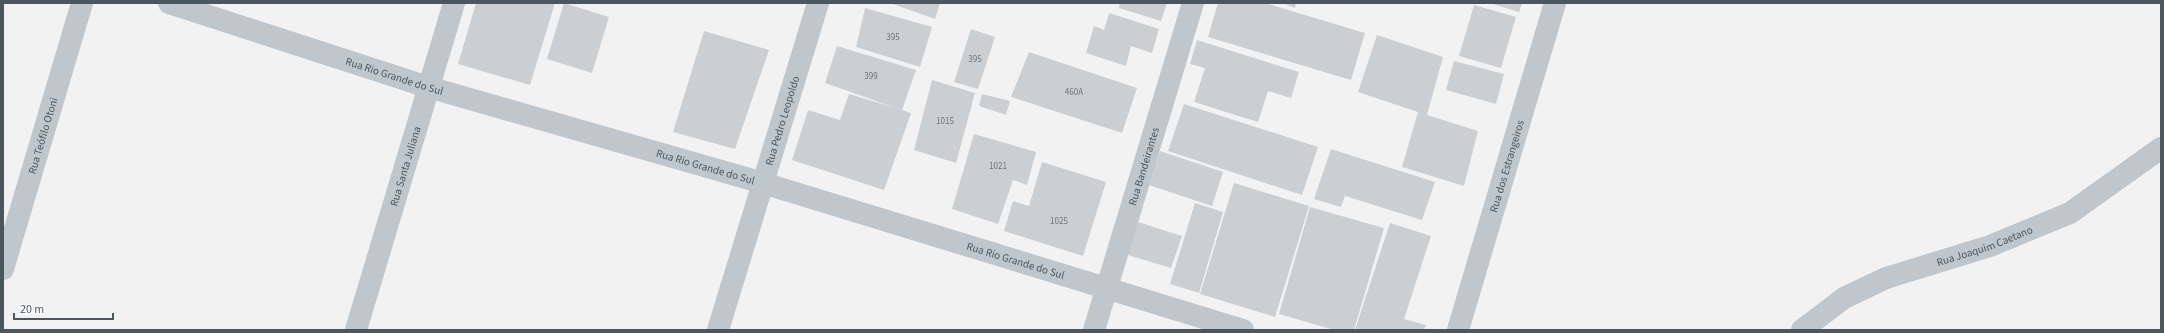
<svg xmlns="http://www.w3.org/2000/svg" width="2164" height="333" font-family="'Source Sans 3',sans-serif">
<style>
.building{fill:#cccfd2}
.lines{fill:none;stroke-linecap:round;stroke-linejoin:round}
.street{stroke:#bfc7cc;stroke-width:22}
.labels{text-anchor:middle;dominant-baseline:central;stroke-width:3;stroke-linejoin:round;paint-order:stroke}
.number-label{font-size:9px;fill:#6b757a}
.street-label{font-size:11px;fill:#4b575d;stroke:#fff}
</style>
<rect width="100%" height="100%" fill="#f3f2f2"/>
<g class="building">
<polygon points="476,3 555,3 530,85 458,64"/>
<polygon points="564,3 609,17 592,73 547,59"/>
<polygon points="890,3 940,3 935,19"/>
<polygon points="1120,3 1167,3 1161,21 1119,8"/>
<polygon points="1218,3 1265,3 1365,33 1351,80 1208,37"/>
<polygon points="1282,3 1296,3 1295,8"/>
<polygon points="1490,3 1522,3 1519,12"/>
<polygon points="1474,5 1516,17 1501,68 1459,56"/>
<polygon points="865,8 932,27 920,67 856,47"/>
<polygon points="1109,13 1159,29 1152,53 1131,46 1126,66 1086,53 1094,26 1104,30"/>
<polygon points="971,29 995,37 978,89 954,82"/>
<polygon points="704,31 769,50 735,149 673,132"/>
<polygon points="1377,35 1443,57 1427,115 1478,131 1464,186 1402,167 1418,112 1358,92"/>
<polygon points="1197,40 1299,72 1291,98 1268,91 1258,122 1194,102 1205,68 1190,64"/>
<polygon points="837,46 916,70 902,110 911,113 884,190 792,160 808,110 840,120 849,94 896,108 825,83"/>
<polygon points="1029,52 1137,88 1122,133 1011,97"/>
<polygon points="1454,61 1504,74 1496,104 1446,90"/>
<polygon points="932,80 975,93 956,163 914,150"/>
<polygon points="982,94 1010,101 1006,115 979,106"/>
<polygon points="1184,104 1318,147 1302,195 1168,151"/>
<polygon points="974,134 1036,152 1027,185 1013,180 998,224 952,209"/>
<polygon points="1331,149 1435,182 1422,220 1345,196 1341,207 1314,199"/>
<polygon points="1160,151 1223,172 1212,206 1149,185"/>
<polygon points="1042,162 1106,182 1083,256 1004,231 1013,201 1029,206"/>
<polygon points="1234,183 1309,206 1275,317 1200,294"/>
<polygon points="1195,203 1223,212 1199,293 1170,284"/>
<polygon points="1310,207 1384,228 1354,330 1334,330 1279,314"/>
<polygon points="1132,220 1182,236 1171,268 1121,253"/>
<polygon points="1390,223 1431,236 1404,319 1426,325 1424,330 1355,330"/>
</g>
<g class="lines">
<g class="street">
<path id="s1" d="M169 3 428 87 763 183 1243 330"/>
<path id="s2" d="M3 269 82 3"/>
<path id="s3" d="M356 330 454 3"/>
<path id="s4" d="M718 330 818 3"/>
<path id="s5" d="M1094 330 1193 3"/>
<path id="s6" d="M1458 330 1555 3"/>
<path id="s7" d="M1802 330 1844 298 1886 278 1990 246 2070 213 2161 148"/>
</g>
</g>
<g class="labels">
<g class="number-label">
<text x="893" y="37">395</text>
<text x="975" y="59">395</text>
<text x="871" y="76">399</text>
<text x="1074" y="92">460A</text>
<text x="945" y="121">1015</text>
<text x="998" y="166">1021</text>
<text x="1059" y="221">1025</text>
</g>
<g class="street-label">
<text stroke="none"><textPath href="#s1" startOffset="237">Rua Rio Grande do Sul</textPath></text>
<text stroke="none"><textPath href="#s4" startOffset="219">Rua Pedro Leopoldo</textPath></text>
<text stroke="none"><textPath href="#s2" startOffset="139">Rua Teófilo Otoni</textPath></text>
<text stroke="none"><textPath href="#s3" startOffset="171">Rua Santa Juliana</textPath></text>
<text stroke="none"><textPath href="#s1" startOffset="561">Rua Rio Grande do Sul</textPath></text>
<text stroke="none"><textPath href="#s6" startOffset="171">Rua dos Estrangeiros</textPath></text>
<text stroke="none"><textPath href="#s5" startOffset="171">Rua Bandeirantes</textPath></text>
<text stroke="none"><textPath href="#s7" startOffset="203">Rua Joaquim Caetano</textPath></text>
<text stroke="none"><textPath href="#s1" startOffset="885">Rua Rio Grande do Sul</textPath></text>
</g>
</g>
<rect width="2164" height="333" fill="none" stroke="#4b575d" stroke-width="8"/>
<path d="M14 313v6h99v-6" fill="none" stroke="#4b575d" stroke-width="2"/>
<text x="20" y="313" font-size="12" fill="#4b575d" stroke="#ffffff" stroke-width="3" paint-order="stroke">20 m</text>
</svg>
